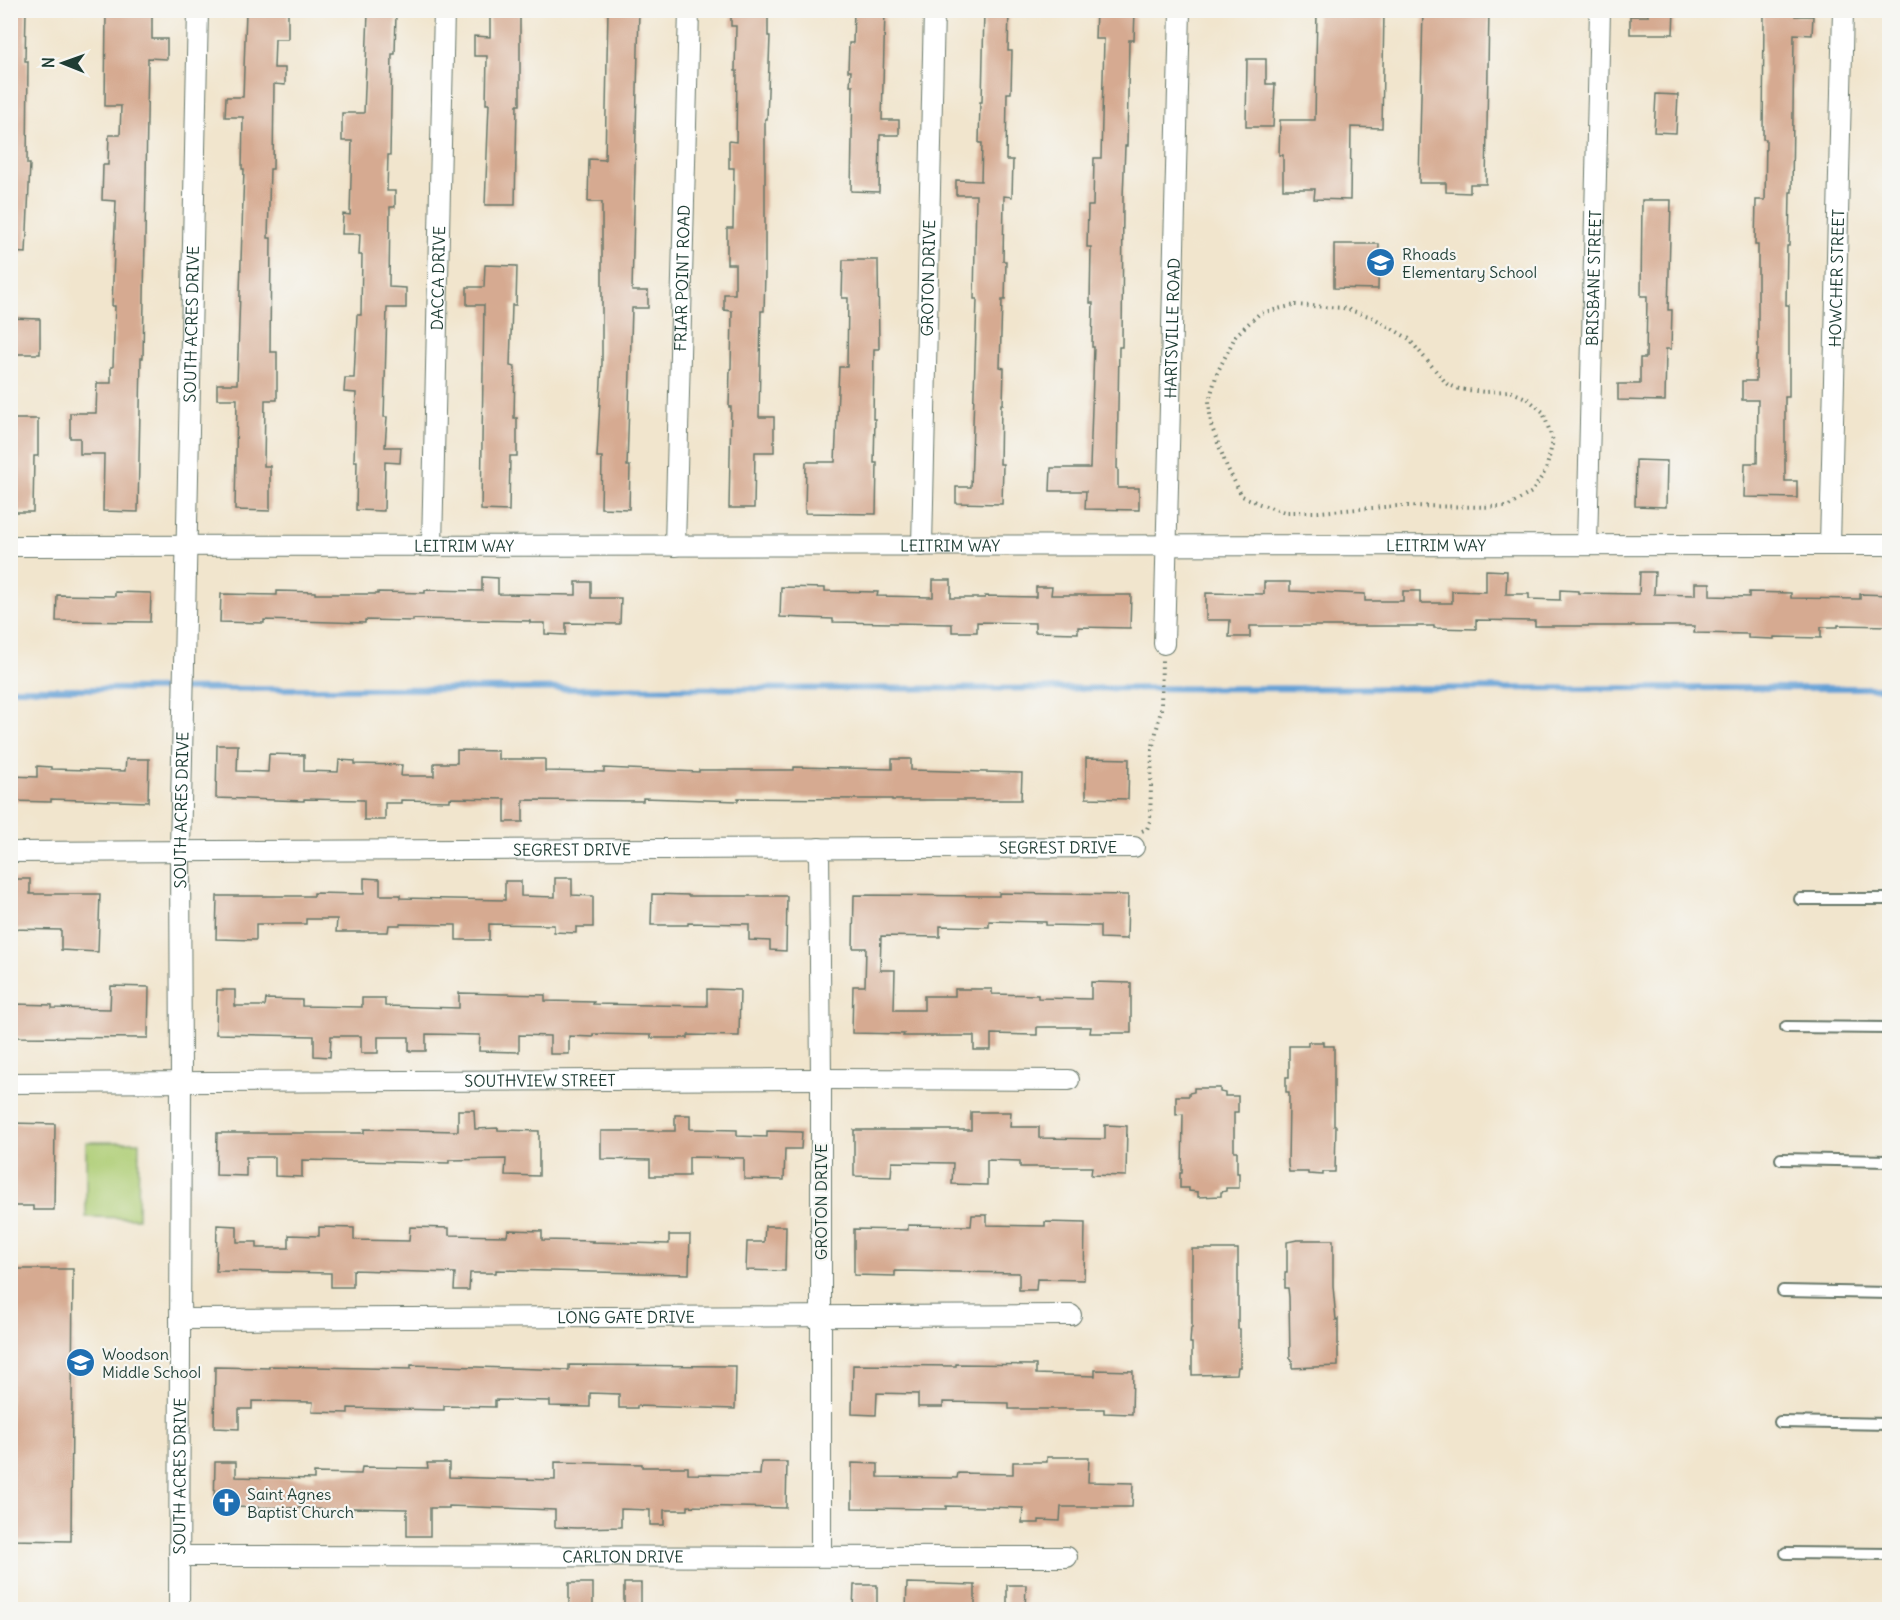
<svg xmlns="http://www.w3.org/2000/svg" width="1900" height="1620" font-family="Delius,sans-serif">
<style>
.green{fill:#aecd75;stroke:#668554;stroke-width:1.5}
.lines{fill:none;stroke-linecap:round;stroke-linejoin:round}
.stream{stroke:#64a0d5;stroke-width:6}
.building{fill:#d6aa91}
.lane-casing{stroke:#68786a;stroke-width:14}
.street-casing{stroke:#68786a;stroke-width:22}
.path{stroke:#68786a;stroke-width:4;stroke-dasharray:1.5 4.5;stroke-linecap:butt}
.lane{stroke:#fff;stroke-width:10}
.street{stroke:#fff;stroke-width:20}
.labels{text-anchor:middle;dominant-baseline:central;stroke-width:4.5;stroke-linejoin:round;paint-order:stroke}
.poi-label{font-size:16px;fill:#1f3d34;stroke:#f6f6f2;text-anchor:start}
.street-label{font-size:16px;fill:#1f3d34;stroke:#f6f6f2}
</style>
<rect width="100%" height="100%" fill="#f6f6f2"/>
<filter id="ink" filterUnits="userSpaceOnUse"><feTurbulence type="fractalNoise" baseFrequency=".0167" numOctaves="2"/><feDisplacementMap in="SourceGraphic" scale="12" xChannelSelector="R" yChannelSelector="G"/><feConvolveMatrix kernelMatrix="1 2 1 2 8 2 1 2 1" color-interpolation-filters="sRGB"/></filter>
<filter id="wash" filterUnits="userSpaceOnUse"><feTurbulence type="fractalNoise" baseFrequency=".008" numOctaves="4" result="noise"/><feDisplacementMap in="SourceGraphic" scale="24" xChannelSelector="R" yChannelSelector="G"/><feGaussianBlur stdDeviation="1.35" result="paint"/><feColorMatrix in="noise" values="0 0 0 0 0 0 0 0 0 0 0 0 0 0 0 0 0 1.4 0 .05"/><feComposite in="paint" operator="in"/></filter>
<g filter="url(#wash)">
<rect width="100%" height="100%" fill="#f1e5cd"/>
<polygon class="green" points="86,1142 139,1142 138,1218 86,1217"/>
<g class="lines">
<polyline class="stream" points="10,689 1890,688"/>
</g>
<g id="blocks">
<g class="building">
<polygon points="10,10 26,10 25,61 28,61 27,164 30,164 26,253 10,252"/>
<polygon points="608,10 639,10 632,291 648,291 648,308 632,308 627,466 630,466 629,509 601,508 602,457 597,457 602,363 602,202 588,202 589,159 605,160"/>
<polygon points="731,10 768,10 768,36 770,36 767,119 765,119 765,272 764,311 761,311 759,417 774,417 774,452 755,452 754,508 729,508 731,407 729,407 730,369 731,369 732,311 724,310 724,294 735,294 735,264 727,264 727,228 733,228 734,168 729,168 729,141 736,142 737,71 735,71 736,26 731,26"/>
<polygon points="854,10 885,10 882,120 899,120 899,135 880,135 879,192 851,191 853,86 850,86 851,71 848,71 849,43 853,43"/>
<polygon points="984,10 1009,10 1008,51 1012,51 1011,93 1007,93 1006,160 1013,160 1012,197 1004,196 1003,261 1006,261 1005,300 1002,300 1000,367 1004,368 1003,404 1001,404 1000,464 1003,464 1002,504 956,503 956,487 971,487 977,299 974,299 976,195 956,195 956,180 981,181 982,143 979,143 980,102 982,102"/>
<polygon points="1096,10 1135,10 1134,40 1129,40 1127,146 1125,146 1123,197 1122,347 1119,347 1117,469 1118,469 1118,488 1139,488 1139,510 1085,509 1086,491 1050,491 1051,468 1090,468 1094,347 1092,347 1093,303 1090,303 1091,247 1087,247 1088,206 1093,206 1094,158 1101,158 1104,39 1095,39"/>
<polygon points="1317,10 1384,10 1382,128 1351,127 1350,200 1314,199 1315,189 1283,189 1283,155 1279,155 1280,120 1315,120"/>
<polygon points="1423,10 1489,10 1486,184 1470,184 1470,193 1446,192 1446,183 1419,183"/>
<polygon points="1648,10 1674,10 1673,34 1630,34 1630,16 1648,16"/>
<polygon points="1764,10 1796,10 1795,16 1813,16 1812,35 1794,34 1792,192 1790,192 1789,246 1787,246 1786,305 1789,305 1789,397 1785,397 1785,481 1797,481 1797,498 1744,497 1745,463 1757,463 1758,400 1742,400 1742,381 1756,381 1756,356 1758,356 1758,245 1755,245 1756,200 1765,200 1766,139 1763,139"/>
<polygon points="106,11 152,12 152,39 167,39 167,59 148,58 143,358 141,358 138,512 103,511 104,454 80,454 80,438 70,438 70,413 96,413 97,383 111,383 111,367 113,367 115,306 112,306 116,201 102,200 103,165 108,165 109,135 120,135 121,106 105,106"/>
<polygon points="246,11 288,12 288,39 275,39 274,68 285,68 285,85 274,84 273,169 270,169 268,238 271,238 270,352 277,352 277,400 265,400 264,466 270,466 270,511 235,510 237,399 217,399 217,384 237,384 244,169 242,169 243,117 225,117 226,97 243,97"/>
<polygon points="490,11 520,12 520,105 517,105 515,205 485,205 489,104 486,104 487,56 474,56 474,36 490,37"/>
<polygon points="368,13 396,13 395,54 392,54 390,155 388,155 387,191 395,191 395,207 390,207 389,287 406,288 406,308 387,308 384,417 387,417 385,447 401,447 400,463 385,462 384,511 356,510 357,461 354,461 356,393 344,392 345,378 354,378 357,315 361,315 362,255 359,255 360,234 342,234 343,214 350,215 352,141 342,141 342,113 364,113"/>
<polygon points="1247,59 1266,59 1266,84 1275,84 1273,127 1246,127"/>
<polygon points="1656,94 1678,95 1676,133 1654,132"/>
<polygon points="1642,200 1671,200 1668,310 1672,310 1671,349 1666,349 1665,401 1618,400 1618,384 1640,384 1640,358 1646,358 1647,296 1641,296"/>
<polygon points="1334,244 1379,244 1378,289 1334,288"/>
<polygon points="843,260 878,260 879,349 874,349 873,419 875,419 874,463 877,463 876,514 805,513 806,462 835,462 839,367 847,367 848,298 842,298"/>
<polygon points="485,265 517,266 516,305 512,305 510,366 515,367 514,418 517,418 517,456 510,456 509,511 481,510 484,305 467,305 467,287 484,287"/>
<polygon points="10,318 40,319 40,354 10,354"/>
<polygon points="10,419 38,419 38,456 34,456 33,512 10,512"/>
<polygon points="1636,460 1667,461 1666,507 1635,506"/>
<polygon points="1486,570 1507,571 1506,594 1529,594 1529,599 1560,600 1560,590 1578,591 1578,593 1639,594 1640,572 1655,572 1654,594 1695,595 1695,583 1710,583 1710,596 1749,597 1749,592 1791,593 1791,598 1860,599 1860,594 1890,595 1890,626 1838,625 1838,627 1821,627 1821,638 1774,637 1774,639 1748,638 1748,634 1694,633 1695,626 1535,626 1535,621 1476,620 1476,629 1434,628 1434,626 1250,626 1250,637 1229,637 1230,620 1206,620 1206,593 1264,594 1264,582 1290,582 1290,591 1365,594 1365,601 1403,601 1403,591 1420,591 1420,603 1452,603 1452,591 1486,592"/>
<polygon points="482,577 498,578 498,594 576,595 576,582 591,582 591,598 621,598 620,624 566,623 566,635 545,634 545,623 530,623 530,621 413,619 413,621 365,620 365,623 264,620 264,623 220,622 221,594 277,595 277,591 315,592 315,594 378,594 378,592 425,593 425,590 482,591"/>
<polygon points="933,580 951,580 951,598 985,598 985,596 1036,597 1036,587 1052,587 1051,595 1131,595 1130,628 1078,627 1078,633 1035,632 1035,623 977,622 977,632 952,632 952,624 833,622 833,619 780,617 781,587 825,588 825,591 878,592 877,596 933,597"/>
<polygon points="115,592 151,593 150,622 56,621 57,595 115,596"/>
<polygon points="217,745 238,745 237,771 268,772 269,754 304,755 304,771 338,772 339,760 355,761 355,764 402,765 401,776 434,776 434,763 457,763 457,750 498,751 498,759 545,759 545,771 604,772 604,768 699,772 699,770 794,770 794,767 892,769 892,759 911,759 911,770 1022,773 1021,800 892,800 892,799 860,799 738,798 738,801 643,798 643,801 523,800 523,822 505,822 505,799 450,798 450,801 401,800 401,803 385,803 385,820 364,820 364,800 304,799 304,801 216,798"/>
<polygon points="1086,758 1129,759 1128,799 1086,798"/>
<polygon points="126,759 149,759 148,802 51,799 51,802 11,801 11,776 37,777 37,766 51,767 51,769 125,771"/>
<polygon points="364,878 380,879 380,895 400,895 400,898 505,900 505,881 521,881 521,896 555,897 555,878 572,878 572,895 593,896 593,927 576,927 576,933 554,932 554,925 489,924 489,940 456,940 456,925 400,924 400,925 389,925 388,932 336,932 337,919 306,919 306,924 256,924 256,940 216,939 217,896 314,896 314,893 364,894"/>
<polygon points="10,879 30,879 30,894 100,894 98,952 61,950 61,930 10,929"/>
<polygon points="999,893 1128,895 1127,939 1100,938 1100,926 1046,925 1046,922 989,921 989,927 940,926 940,937 881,936 880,970 895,970 894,1010 924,1010 924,996 955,996 955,989 992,989 992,994 1038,995 1038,998 1091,999 1091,982 1131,983 1131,1033 1090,1033 1091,1027 1037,1027 1037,1035 991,1034 991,1050 974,1050 974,1036 903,1036 904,1034 852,1033 853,986 865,986 866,948 853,948 854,895 999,896"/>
<polygon points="652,894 688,895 688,896 787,896 786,951 770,950 770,941 749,940 749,924 688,923 688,925 651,925"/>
<polygon points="111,986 149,987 148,1038 13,1037 14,1004 52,1005 52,1008 110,1009"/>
<polygon points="707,989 740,990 739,1036 688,1035 688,1038 651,1038 651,1035 593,1034 593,1037 569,1036 569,1054 550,1054 550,1036 519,1035 519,1052 479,1051 480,1035 426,1034 426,1051 409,1051 409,1037 378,1037 378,1053 361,1053 361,1036 331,1036 330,1057 314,1056 314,1036 216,1034 217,990 235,990 235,1006 265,1006 266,999 302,1000 302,1006 362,1007 362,998 385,998 385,1006 459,1008 459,993 545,995 545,1001 594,1002 593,1004 707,1006"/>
<polygon points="1308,1042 1323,1042 1323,1046 1334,1046 1334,1126 1336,1126 1335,1172 1323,1172 1323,1175 1308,1174 1308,1172 1289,1172 1288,1164 1289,1101 1289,1092 1286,1092 1286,1077 1289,1077 1289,1046 1308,1046"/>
<polygon points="1194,1088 1220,1088 1220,1092 1225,1093 1225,1096 1238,1096 1238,1112 1234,1112 1234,1151 1237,1151 1237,1173 1239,1173 1239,1188 1226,1188 1226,1191 1221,1192 1221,1196 1198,1197 1198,1192 1189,1191 1189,1188 1180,1188 1180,1173 1182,1173 1183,1114 1176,1115 1176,1096 1189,1096 1189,1093 1194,1092"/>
<polygon points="458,1110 474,1110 475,1129 498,1128 498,1130 539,1131 539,1176 505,1175 506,1159 449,1160 449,1163 302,1160 302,1177 275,1176 275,1157 246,1157 246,1176 216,1175 217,1133 364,1133 364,1129 458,1131"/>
<polygon points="971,1112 1011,1112 1010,1127 1039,1127 1039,1138 1105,1139 1105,1125 1127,1126 1126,1176 1091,1175 1092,1167 1020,1167 1020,1161 987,1160 987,1185 952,1184 953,1163 892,1162 891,1177 854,1176 854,1130 971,1130"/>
<polygon points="675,1115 690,1115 690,1129 737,1130 737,1136 767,1137 767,1131 802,1132 801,1149 785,1149 784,1180 744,1179 744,1158 689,1157 689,1176 650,1176 650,1160 601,1159 601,1131 675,1131"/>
<polygon points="10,1123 55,1124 54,1210 33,1210 33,1206 10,1206"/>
<polygon points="972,1215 987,1215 987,1225 1045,1226 1045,1222 1085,1223 1084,1280 1037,1279 1036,1290 1019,1290 1019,1273 895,1271 895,1276 854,1275 854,1229 908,1230 908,1225 971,1226"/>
<polygon points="217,1225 237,1226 237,1242 257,1242 257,1248 289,1248 289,1235 319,1236 319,1227 354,1228 354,1240 409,1241 410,1227 449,1228 449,1235 507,1236 508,1230 542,1231 542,1240 593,1241 592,1242 669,1244 669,1235 690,1235 689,1274 496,1270 496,1273 470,1273 469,1290 454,1290 455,1273 353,1270 353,1287 331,1287 331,1273 216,1271"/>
<polygon points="765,1226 786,1226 785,1271 746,1270 747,1242 764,1242"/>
<polygon points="1297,1240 1333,1240 1333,1286 1336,1320 1338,1319 1338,1366 1292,1368 1292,1360 1290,1359 1289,1297 1288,1288 1285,1288 1285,1273 1287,1273 1287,1242"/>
<polygon points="1192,1249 1238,1249 1238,1329 1240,1329 1240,1367 1238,1367 1237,1374 1192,1375 1192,1343 1190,1343 1191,1328 1192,1328"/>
<polygon points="10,1269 73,1269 71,1541 10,1540"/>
<polygon points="956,1364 1036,1365 1036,1374 1095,1376 1095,1370 1133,1371 1132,1414 1104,1413 1104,1409 1009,1409 1009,1403 943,1402 943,1407 918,1407 918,1394 877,1393 876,1415 852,1414 853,1365 956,1366"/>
<polygon points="411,1365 569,1370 569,1365 736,1366 735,1409 637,1406 637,1408 619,1408 619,1394 590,1393 590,1407 550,1406 550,1401 495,1400 495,1407 444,1406 444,1410 348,1408 348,1413 312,1412 313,1402 252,1401 252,1409 239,1409 239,1429 214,1428 215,1367 269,1368 269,1366 411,1369"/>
<polygon points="1047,1457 1089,1457 1088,1482 1133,1483 1132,1507 1061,1507 1060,1521 1039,1520 1039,1523 1022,1523 1023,1508 946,1506 946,1509 852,1508 852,1463 878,1464 878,1477 957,1478 958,1473 1013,1474 1013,1462 1047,1462"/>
<polygon points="215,1462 236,1462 236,1477 314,1479 314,1473 361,1474 362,1467 428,1468 427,1463 449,1463 449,1477 555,1480 555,1462 642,1464 642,1467 688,1467 688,1474 760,1475 761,1462 787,1462 786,1508 688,1506 688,1510 664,1510 664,1525 650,1525 650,1510 621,1509 621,1527 577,1528 555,1527 555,1510 449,1506 449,1508 430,1508 430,1536 407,1536 407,1509 353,1508 353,1510 313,1509 314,1508 214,1507"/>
<rect x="569" y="1583" width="24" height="27"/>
<rect x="624" y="1583" width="17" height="27"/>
<polygon points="907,1583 975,1585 975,1610 906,1610"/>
<polygon points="854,1585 877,1585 877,1610 853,1610"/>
<polygon points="1007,1585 1026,1585 1025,1610 1007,1610"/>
</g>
</g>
</g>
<g filter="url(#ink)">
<use href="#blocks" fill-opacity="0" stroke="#68786a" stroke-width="1.5"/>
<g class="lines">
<defs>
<g id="lane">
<polyline points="1800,899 1890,899"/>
<polyline points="1786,1027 1890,1028"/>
<polyline points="1781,1159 1890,1161"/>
<polyline points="1783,1291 1890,1293"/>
<polyline points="1780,1422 1890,1424"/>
<polyline points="1786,1553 1890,1554"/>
</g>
<g id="street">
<path id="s1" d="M1587 545 1600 10"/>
<path id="s2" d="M1830 545 1843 10"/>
<path id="s3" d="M10 546 1890 545"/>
<path id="s4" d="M432 546 444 10"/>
<path id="s5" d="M675 546 689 10"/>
<path id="s6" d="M922 546 934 10"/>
<path id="s7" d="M1164 644 1180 10"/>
<polyline points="819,848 821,1079 821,1556"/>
<path id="s8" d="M10 852 1134 847"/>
<path id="s9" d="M10 1083 821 1079 1069 1080"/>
<path id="s10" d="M180 1319 1071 1315"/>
<path id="s11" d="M179 1556 1067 1557"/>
<path id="s12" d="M179 1610 181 1081 180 851 198 10"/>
</g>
</defs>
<use href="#lane" class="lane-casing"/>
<use href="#street" class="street-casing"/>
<g class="path">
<polygon points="1295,305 1343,308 1372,317 1408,338 1447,384 1459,389 1485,392 1510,391 1528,399 1543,412 1553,441 1546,470 1532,492 1507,507 1398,506 1319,512 1284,512 1260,504 1242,496 1227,467 1211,425 1209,401 1217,373 1236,335 1260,313"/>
<polyline points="1142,831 1147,829 1150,821 1152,750 1161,710 1162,660"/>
</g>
<use href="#lane" class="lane"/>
<use href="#street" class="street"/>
</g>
</g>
<defs>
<symbol id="school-disc" viewBox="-11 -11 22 22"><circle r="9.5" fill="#1f6fb2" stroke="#f6f6f2"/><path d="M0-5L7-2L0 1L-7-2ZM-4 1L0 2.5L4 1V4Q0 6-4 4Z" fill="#fff"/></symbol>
<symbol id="church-disc" viewBox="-11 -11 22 22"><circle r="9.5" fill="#1f6fb2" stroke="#f6f6f2"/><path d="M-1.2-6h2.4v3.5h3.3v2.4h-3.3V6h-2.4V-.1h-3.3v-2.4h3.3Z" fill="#fff"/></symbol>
</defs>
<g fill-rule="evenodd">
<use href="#school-disc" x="1364" y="246" width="33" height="33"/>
<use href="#school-disc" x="64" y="1346" width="33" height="33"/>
<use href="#church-disc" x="210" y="1486" width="33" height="33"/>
</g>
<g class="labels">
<g class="poi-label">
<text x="1402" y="254">Rhoads<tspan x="1402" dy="18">Elementary School</tspan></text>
<text x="102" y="1354">Woodson<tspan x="102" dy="18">Middle School</tspan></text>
<text x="247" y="1494">Saint Agnes<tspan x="247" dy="18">Baptist Church</tspan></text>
</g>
<g class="street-label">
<text stroke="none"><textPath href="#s4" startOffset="268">DACCA DRIVE</textPath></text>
<text stroke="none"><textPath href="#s5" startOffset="268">FRIAR POINT ROAD</textPath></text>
<text stroke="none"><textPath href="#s6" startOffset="268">GROTON DRIVE</textPath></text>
<text stroke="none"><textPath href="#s1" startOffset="267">BRISBANE STREET</textPath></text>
<text stroke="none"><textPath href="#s2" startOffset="267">HOWCHER STREET</textPath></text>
<text stroke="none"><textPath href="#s12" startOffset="1286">SOUTH ACRES DRIVE</textPath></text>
<text stroke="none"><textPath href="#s7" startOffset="316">HARTSVILLE ROAD</textPath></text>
<text stroke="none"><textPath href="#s3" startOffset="454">LEITRIM WAY</textPath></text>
<text stroke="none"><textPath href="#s3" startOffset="940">LEITRIM WAY</textPath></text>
<text stroke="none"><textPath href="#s3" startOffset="1426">LEITRIM WAY</textPath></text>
<text stroke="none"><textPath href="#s12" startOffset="800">SOUTH ACRES DRIVE</textPath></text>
<text stroke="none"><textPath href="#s8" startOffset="1048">SEGREST DRIVE</textPath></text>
<text stroke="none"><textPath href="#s8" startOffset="562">SEGREST DRIVE</textPath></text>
<text stroke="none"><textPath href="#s9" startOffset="530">SOUTHVIEW STREET</textPath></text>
<text transform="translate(821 1202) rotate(-90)">GROTON DRIVE</text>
<text stroke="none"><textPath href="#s10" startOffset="446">LONG GATE DRIVE</textPath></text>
<text stroke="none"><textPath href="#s12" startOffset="134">SOUTH ACRES DRIVE</textPath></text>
<text stroke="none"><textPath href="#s11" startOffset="444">CARLTON DRIVE</textPath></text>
</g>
</g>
<rect width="1900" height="1620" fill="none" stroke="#f6f6f2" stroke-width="36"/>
<g transform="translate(63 63) rotate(271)" stroke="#f6f6f2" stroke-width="4.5" paint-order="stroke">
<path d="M0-4.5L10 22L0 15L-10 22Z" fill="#1f3d34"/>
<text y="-9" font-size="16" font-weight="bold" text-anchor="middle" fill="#1f3d34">N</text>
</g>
</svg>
